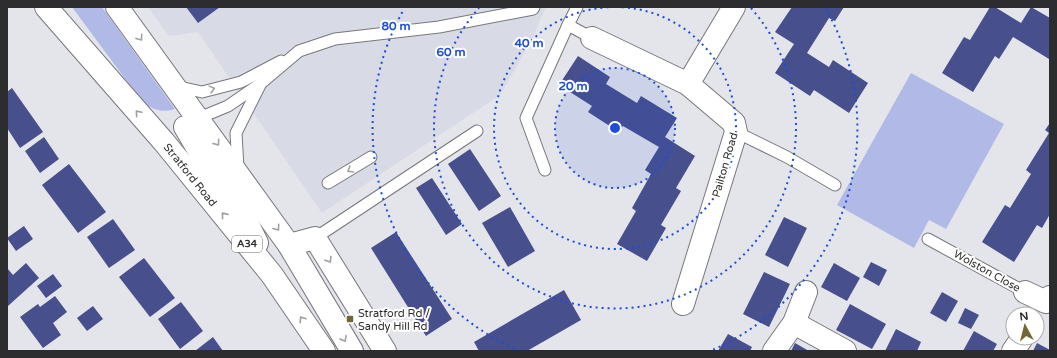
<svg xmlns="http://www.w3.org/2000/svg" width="1057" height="358" font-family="'Varela Round',sans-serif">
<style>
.built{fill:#d8dae6}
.green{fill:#b1bae6}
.building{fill:#474f8d}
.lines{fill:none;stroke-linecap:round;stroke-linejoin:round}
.lane-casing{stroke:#77787c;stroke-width:13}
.street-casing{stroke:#77787c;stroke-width:24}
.highway-casing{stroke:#77787c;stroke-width:24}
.lane{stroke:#fff;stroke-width:11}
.street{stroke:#fff;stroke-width:22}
.highway{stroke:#fff;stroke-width:22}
.oneway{stroke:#a0a0a1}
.ring{fill:none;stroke:#1d4ed8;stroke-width:2;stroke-dasharray:2 4}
.poi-dot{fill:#726633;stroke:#fff;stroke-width:1.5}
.labels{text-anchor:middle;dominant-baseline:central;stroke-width:4;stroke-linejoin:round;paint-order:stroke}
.shield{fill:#fff;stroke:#6c6c6d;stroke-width:1}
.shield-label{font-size:10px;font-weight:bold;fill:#2d2d2f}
.street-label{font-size:11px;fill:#2d2d2f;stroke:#fff}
.poi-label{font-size:11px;fill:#2d2d2f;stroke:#fff;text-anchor:start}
.centre{fill:#1d4ed8;stroke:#fff;stroke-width:2}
.ring-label{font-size:12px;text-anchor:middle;font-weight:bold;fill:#1d4ed8;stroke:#fff;stroke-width:4;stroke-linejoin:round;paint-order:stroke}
</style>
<rect width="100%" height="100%" fill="#e4e5ea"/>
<polygon class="built" points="148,7 546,7 530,43 500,95 322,213 198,32 169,36"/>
<g class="green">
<path d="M72 7H102L175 109C163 113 154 110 143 103Z"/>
<polygon points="911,73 1004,124 946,229 929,220 914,248 837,205"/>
</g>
<g class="building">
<polygon points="186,7 220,7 198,23"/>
<polygon points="792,7 844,7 835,21 829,18 807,53 829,67 833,60 868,83 849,113 814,90 810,96 775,73 794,44 775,32"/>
<polygon points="990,7 995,7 1021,23 1031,7 1050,18 1050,57 1049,59 1013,37 999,59 995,56 973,92 942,73 964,37 970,40"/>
<polygon points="578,56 610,77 606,84 637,103 641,96 677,118 665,137 695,156 676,188 681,191 661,225 666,228 647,261 617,244 636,211 632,208 651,174 645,170 659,147 623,126 619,132 588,112 592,106 559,85"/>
<polygon points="12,88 43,132 20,148 7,128 7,92"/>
<polygon points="1050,123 1050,214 1042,228 1037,225 1014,262 982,242 1005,205 1010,208 1031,174 1026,170 1049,133 1045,130"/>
<polygon points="44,137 59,159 40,173 25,151"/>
<polygon points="470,149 501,196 479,211 448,164"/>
<polygon points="69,164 106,212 78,233 42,185"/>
<polygon points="432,178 462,224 446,235 416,188"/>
<polygon points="510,207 535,251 508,267 482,223"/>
<polygon points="784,217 807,228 788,267 765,255"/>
<polygon points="113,219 135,250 109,268 87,237"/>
<polygon points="24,226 33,239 16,251 7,238"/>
<polygon points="396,232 452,319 426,336 371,248"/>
<polygon points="144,258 175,298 150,317 119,277"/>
<polygon points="871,262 887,270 879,286 863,277"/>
<polygon points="26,263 39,278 8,306 7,268 13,275"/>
<polygon points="834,263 860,278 847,301 821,287"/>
<polygon points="764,272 790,284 769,327 743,314"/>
<polygon points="53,274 62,286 46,298 37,286"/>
<polygon points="564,290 581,320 527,351 479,351 474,342"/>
<polygon points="942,292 958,301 946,322 930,313"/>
<polygon points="55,296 67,312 53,323 61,335 43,348 20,317 38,304 40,307"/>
<polygon points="181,302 203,331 180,349 158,319"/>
<polygon points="850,304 886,324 872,349 836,330"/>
<polygon points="93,306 103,319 87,331 77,318"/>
<polygon points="965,308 979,315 971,329 958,323"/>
<polygon points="896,329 921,342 917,351 885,351"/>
<polygon points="974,331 997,344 993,351 963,351"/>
<polygon points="728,334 752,347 750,351 718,351"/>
<polygon points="213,337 223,351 195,351"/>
<polygon points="795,343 809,351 791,351"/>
<polygon points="1037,343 1050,350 1050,351 1033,351"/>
</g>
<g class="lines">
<defs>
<g id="lane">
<polyline points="577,7 568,25 592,38"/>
<polyline points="175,86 202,92 241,82 281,61"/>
<polyline points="199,118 228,106 260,84 299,51 335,39 439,27 533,9 534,7"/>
<polyline points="736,132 787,157 835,185"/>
<polyline points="238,168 236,133 260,85"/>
<polyline points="545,170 526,118 568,25"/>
<polyline points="328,183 371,157"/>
<polyline points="315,238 477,131"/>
<polyline points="928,239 1025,292"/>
</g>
<g id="street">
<polyline points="592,38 688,84"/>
<polyline points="289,245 315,238 385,351"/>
<polyline points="1025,292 1046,302 1050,297"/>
<polyline points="683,304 736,132 734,123 688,84 734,7"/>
<polyline points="794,323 845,351"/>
<polyline points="774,351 794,323 806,292"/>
<polyline points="1013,351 1022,338"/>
</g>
<g id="highway">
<polyline points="46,7 164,142 272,275 324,351"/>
<polyline points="117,7 289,245 352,351"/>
<polyline points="185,127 199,151 243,214 257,243"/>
</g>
</defs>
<use href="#lane" class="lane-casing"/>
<use href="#street" class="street-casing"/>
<use href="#highway" class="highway-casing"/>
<use href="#lane" class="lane"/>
<use href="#street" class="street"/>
<use href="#highway" class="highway"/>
</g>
<defs><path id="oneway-chevron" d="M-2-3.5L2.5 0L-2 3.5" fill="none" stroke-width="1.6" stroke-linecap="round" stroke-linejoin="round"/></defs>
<g class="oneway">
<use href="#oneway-chevron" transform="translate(140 38) rotate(54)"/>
<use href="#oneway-chevron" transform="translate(212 89) rotate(-15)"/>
<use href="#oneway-chevron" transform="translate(138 113) rotate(-131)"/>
<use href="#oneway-chevron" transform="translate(217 143) rotate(54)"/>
<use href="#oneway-chevron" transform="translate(350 170) rotate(149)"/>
<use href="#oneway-chevron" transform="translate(224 215) rotate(-129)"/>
<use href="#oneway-chevron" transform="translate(277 228) rotate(54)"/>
<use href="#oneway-chevron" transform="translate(329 260) rotate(58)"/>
<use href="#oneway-chevron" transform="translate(302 319) rotate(-124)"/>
<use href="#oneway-chevron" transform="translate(344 339) rotate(60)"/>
</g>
<circle cx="615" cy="128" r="60" fill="#1d4ed8" fill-opacity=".12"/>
<g class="ring">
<circle cx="615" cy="128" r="60"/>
<path d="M616 7A121 121 0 1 1 614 7"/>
<path d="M751 8A181 181 0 1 1 479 8"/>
<path d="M520 351A242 242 0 0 1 404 9M826 9A242 242 0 0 1 710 351"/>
</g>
<rect class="poi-dot" x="346" y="315" width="8" height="8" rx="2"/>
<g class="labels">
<rect class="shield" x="232" y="236" width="30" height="16" rx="3"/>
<g class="shield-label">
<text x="247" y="244">A34</text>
</g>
<g class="street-label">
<text transform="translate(725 165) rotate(-74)">Pailton Road</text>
<text transform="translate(190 175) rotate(51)">Stratford Road</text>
<text transform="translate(987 271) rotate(29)">Wolston Close</text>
</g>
<g class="poi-label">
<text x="358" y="313">Stratford Rd /<tspan x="358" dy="13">Sandy Hill Rd</tspan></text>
</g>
</g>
<circle cx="615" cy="128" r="6" class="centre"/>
<g class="ring-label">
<text x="396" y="30">80 m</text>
<text x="529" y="47">40 m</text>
<text x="451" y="56">60 m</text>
<text x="573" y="90">20 m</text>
</g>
<rect width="1057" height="358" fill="none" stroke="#2d2d2f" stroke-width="16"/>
<g transform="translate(1025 326) rotate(353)"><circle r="19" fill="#ffffff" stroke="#ababac"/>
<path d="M0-3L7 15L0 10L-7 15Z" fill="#726633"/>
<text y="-6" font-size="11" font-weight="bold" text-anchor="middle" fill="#2d2d2f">N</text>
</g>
</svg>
